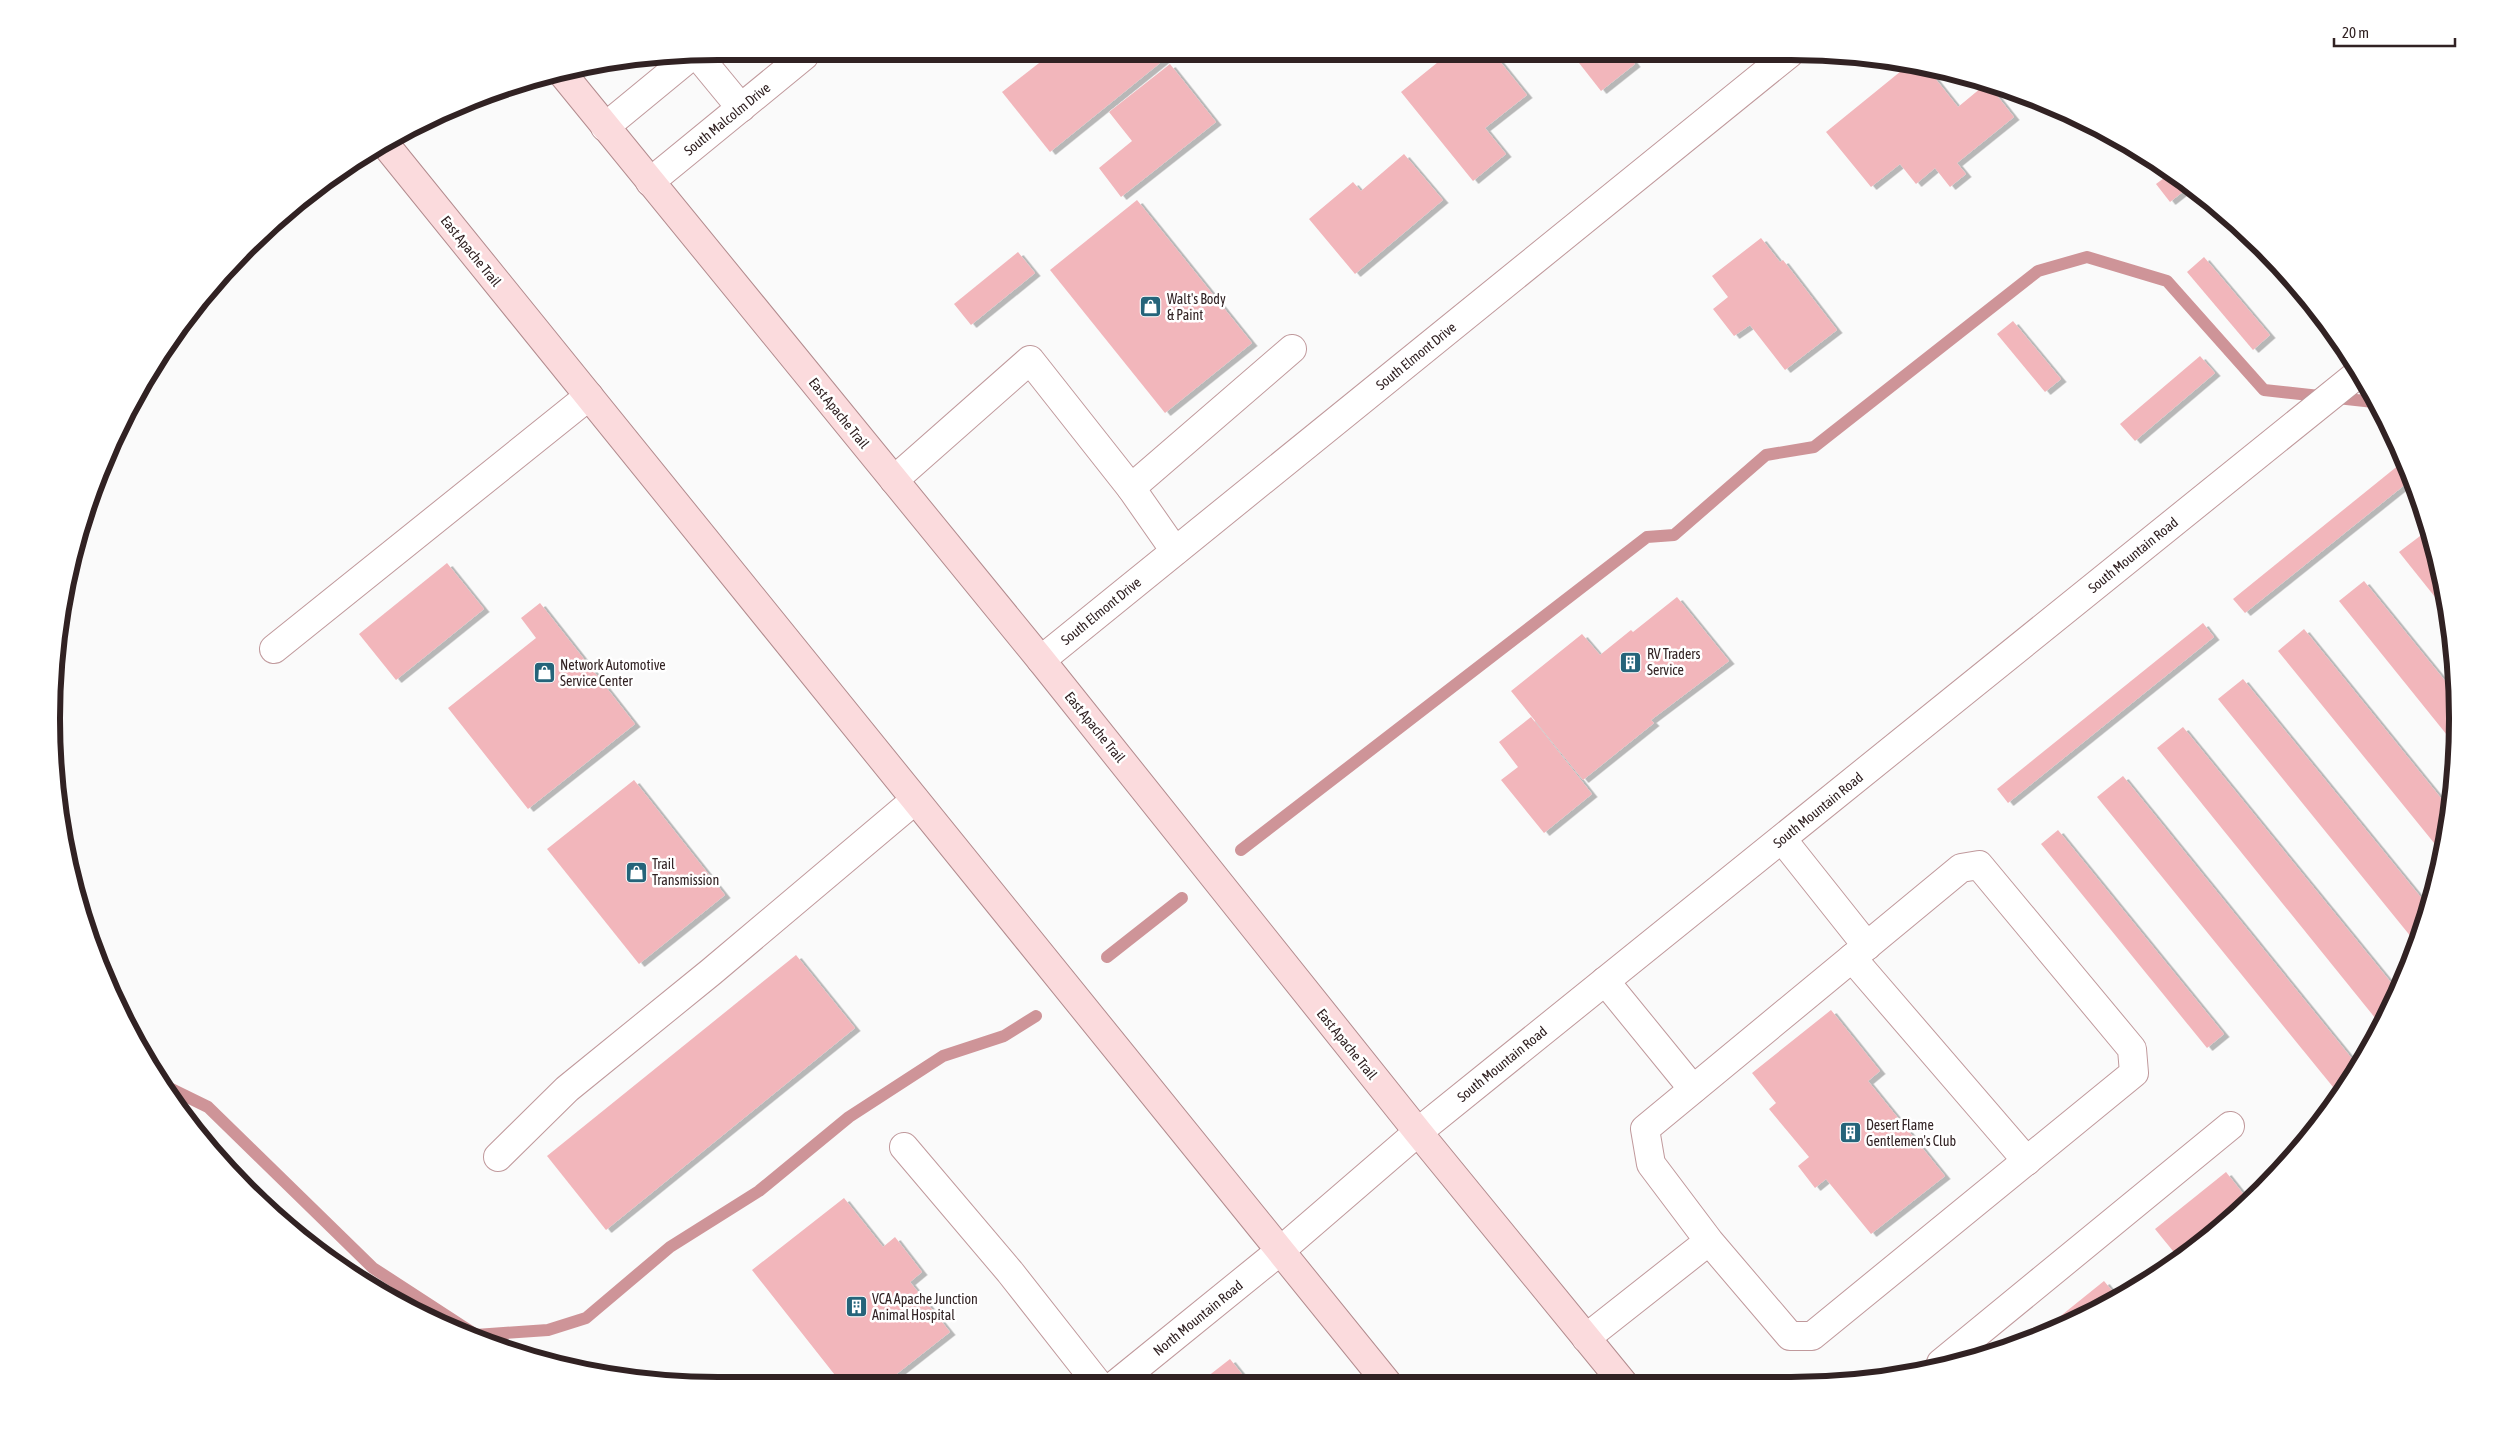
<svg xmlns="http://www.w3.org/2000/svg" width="2509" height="1437" font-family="'Asap Condensed',sans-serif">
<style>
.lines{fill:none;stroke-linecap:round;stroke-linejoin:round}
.stream{stroke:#ce9498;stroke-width:12}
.building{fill:#f2b6bb;filter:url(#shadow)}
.minor-casing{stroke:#c0999c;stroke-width:30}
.major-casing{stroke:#b28b8e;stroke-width:30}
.minor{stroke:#fff;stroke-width:28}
.major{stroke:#fbdbdd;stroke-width:28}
.labels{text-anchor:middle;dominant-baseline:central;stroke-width:5;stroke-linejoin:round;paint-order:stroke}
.street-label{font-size:14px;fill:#312223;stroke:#fff}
.poi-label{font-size:14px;fill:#312223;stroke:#fff;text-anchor:start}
.rim{fill:none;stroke:#312223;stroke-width:6}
</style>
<defs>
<filter id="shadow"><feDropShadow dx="5.5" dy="3" stdDeviation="0" flood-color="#0004"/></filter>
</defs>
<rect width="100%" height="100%" fill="#fafafa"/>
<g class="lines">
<g class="stream">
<polyline points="1241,850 1647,537 1674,535 1766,455 1814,447 2038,271 2087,257 2167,281 2264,390 2374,402"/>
<polyline points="1107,957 1182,898"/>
<polyline points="163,1085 208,1107 373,1268 476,1335 548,1330 586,1318 670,1247 759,1191 849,1117 943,1056 1004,1036 1036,1016"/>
</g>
</g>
<g class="building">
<polygon points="1627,53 1635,64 1601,91 1572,54"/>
<polygon points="1448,54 1494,54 1527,95 1485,128 1506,154 1473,181 1401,92"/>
<polygon points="1162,55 1165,59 1050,152 1002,92 1048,56"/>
<polygon points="1170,64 1216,122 1121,197 1099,168 1132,141 1109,112"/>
<polygon points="1906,67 1930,72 1958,107 1987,83 2014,117 1957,163 1966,174 1950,187 1935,168 1916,184 1900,164 1871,187 1826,132"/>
<polygon points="1404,154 1443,200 1355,274 1309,219 1353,182 1361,191"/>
<polygon points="2172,172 2189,187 2170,202 2156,184"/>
<polygon points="1137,200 1252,343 1165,413 1050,270"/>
<polygon points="1761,238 1780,262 1783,260 1837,330 1785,370 1750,325 1734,336 1713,309 1728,297 1712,276"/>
<polygon points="1018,252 1035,273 971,325 954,304"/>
<polygon points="2204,257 2270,335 2253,350 2187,272"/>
<polygon points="2013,321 2061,379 2045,392 1997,334"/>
<polygon points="2200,356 2215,373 2135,441 2120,424"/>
<polygon points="2405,460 2412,479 2245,613 2233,599"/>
<polygon points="2424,533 2431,541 2445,588 2447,612 2399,552"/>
<polygon points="447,563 484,609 396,680 359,634"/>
<polygon points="2364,581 2455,693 2458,718 2455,745 2339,601"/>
<polygon points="1677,597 1729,661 1651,720 1654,723 1583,780 1511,691 1582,634 1600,655 1631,630 1633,632"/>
<polygon points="540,603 635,724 528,809 448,708 536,638 521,618"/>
<polygon points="2203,623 2214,637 2008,803 1997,789"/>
<polygon points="2304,629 2449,808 2443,854 2278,651"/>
<polygon points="2243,679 2428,906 2416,943 2218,699"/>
<polygon points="1531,717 1592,794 1544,833 1501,780 1518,767 1499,742"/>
<polygon points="2183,727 2398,991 2380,1024 2157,748"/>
<polygon points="2123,776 2358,1066 2333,1087 2097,797"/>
<polygon points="634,780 725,895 639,964 547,849"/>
<polygon points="2058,830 2224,1034 2207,1048 2041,844"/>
<polygon points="796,955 855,1028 606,1230 547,1156"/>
<polygon points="1831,1010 1880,1071 1868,1081 1945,1176 1871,1234 1826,1179 1815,1188 1798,1166 1809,1157 1769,1109 1776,1103 1752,1073"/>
<polygon points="2226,1172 2249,1201 2177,1256 2155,1229"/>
<polygon points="844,1198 883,1247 895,1237 922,1272 910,1282 950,1332 884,1384 842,1384 752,1270"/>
<polygon points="2104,1281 2119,1299 2038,1335 2037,1335"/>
<polygon points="1230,1359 1250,1384 1198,1384"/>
</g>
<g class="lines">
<defs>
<g id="minor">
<polyline points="699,57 741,108"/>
<polyline points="605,127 690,57"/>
<polyline points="650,182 804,56"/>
<polyline points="894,480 1030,360 1131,488 1292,349"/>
<polyline points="1131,488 1175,551"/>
<polyline points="274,649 589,396"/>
<polyline points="1041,660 1790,53"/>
<polyline points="1782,839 1867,946"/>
<polyline points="1852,958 2027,1161"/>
<polyline points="1605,981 1693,1089"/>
<polyline points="904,1147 1010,1272 1098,1384"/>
<polyline points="498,1157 567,1089 711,972 915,800"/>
<polyline points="1586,1338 1709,1241 1790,1336 1812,1336 2134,1073 2132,1049 1979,865 1961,868 1645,1129 1651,1164 1709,1241"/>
<polyline points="1941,1363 2230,1126"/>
<polyline points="1116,1384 1280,1251 1418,1132 2359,373"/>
</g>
<g id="major">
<polyline points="562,73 1041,660 1418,1132 1624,1384"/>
<polyline points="385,144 1388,1384"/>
</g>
</defs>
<use href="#minor" class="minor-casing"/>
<use href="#major" class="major-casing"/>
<use href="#minor" class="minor"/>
<use href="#major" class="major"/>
</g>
<defs>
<symbol id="shop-square" viewBox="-11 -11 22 22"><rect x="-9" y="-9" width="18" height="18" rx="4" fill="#25647a" stroke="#fff"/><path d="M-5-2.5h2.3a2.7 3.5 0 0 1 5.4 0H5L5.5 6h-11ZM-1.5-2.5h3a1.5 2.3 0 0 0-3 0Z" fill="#fff"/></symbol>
<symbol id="building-square" viewBox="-11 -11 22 22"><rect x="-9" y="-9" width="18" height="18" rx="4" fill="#25647a" stroke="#fff"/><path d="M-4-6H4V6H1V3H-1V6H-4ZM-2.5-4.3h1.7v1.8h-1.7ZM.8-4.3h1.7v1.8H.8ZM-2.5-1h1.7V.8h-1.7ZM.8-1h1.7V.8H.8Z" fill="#fff"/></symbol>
</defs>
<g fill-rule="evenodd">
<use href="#shop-square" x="1138" y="294" width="25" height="25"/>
<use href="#building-square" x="1618" y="650" width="25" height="25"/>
<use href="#shop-square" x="532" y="660" width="25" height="25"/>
<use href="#shop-square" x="624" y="860" width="25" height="25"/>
<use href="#building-square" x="1838" y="1120" width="25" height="25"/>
<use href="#building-square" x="844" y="1294" width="25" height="25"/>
</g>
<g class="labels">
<g class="street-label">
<text transform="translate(727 119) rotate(-39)">South Malcolm Drive</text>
<text transform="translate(471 251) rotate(51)">East Apache Trail</text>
<text transform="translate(1416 356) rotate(-39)">South Elmont Drive</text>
<text transform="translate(839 413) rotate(51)">East Apache Trail</text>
<text transform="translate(2133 555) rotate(-39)">South Mountain Road</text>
<text transform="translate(1101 611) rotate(-39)">South Elmont Drive</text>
<text transform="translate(1095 727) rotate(51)">East Apache Trail</text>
<text transform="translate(1818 810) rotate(-39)">South Mountain Road</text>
<text transform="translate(1347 1044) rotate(51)">East Apache Trail</text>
<text transform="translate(1502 1064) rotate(-39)">South Mountain Road</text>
<text transform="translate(1198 1318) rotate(-39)">North Mountain Road</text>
</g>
<g class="poi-label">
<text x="1167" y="299">Walt's Body<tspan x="1167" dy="16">&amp; Paint</tspan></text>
<text x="1647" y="654">RV Traders<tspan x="1647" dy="16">Service</tspan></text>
<text x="560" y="665">Network Automotive<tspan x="560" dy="16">Service Center</tspan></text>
<text x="652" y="864">Trail<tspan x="652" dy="16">Transmission</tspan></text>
<text x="1866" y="1125">Desert Flame<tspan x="1866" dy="16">Gentlemen's Club</tspan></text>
<text x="872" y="1299">VCA Apache Junction<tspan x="872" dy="16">Animal Hospital</tspan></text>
</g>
</g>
<path d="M0 0H2509V1437H0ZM718 60H1791A658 658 0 0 1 2449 718V719A658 658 0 0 1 1791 1377H718A658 658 0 0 1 60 719V718A658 658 0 0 1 718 60Z" fill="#fff" fill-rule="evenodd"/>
<path class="rim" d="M718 60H1791A658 658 0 0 1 2449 718V719A658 658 0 0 1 1791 1377H718A658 658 0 0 1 60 719V718A658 658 0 0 1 718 60Z"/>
<path d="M2334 38v8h121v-8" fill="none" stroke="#312223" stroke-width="2.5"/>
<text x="2342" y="38" font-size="15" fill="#312223" stroke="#ffffff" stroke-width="4" paint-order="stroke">20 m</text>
</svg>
